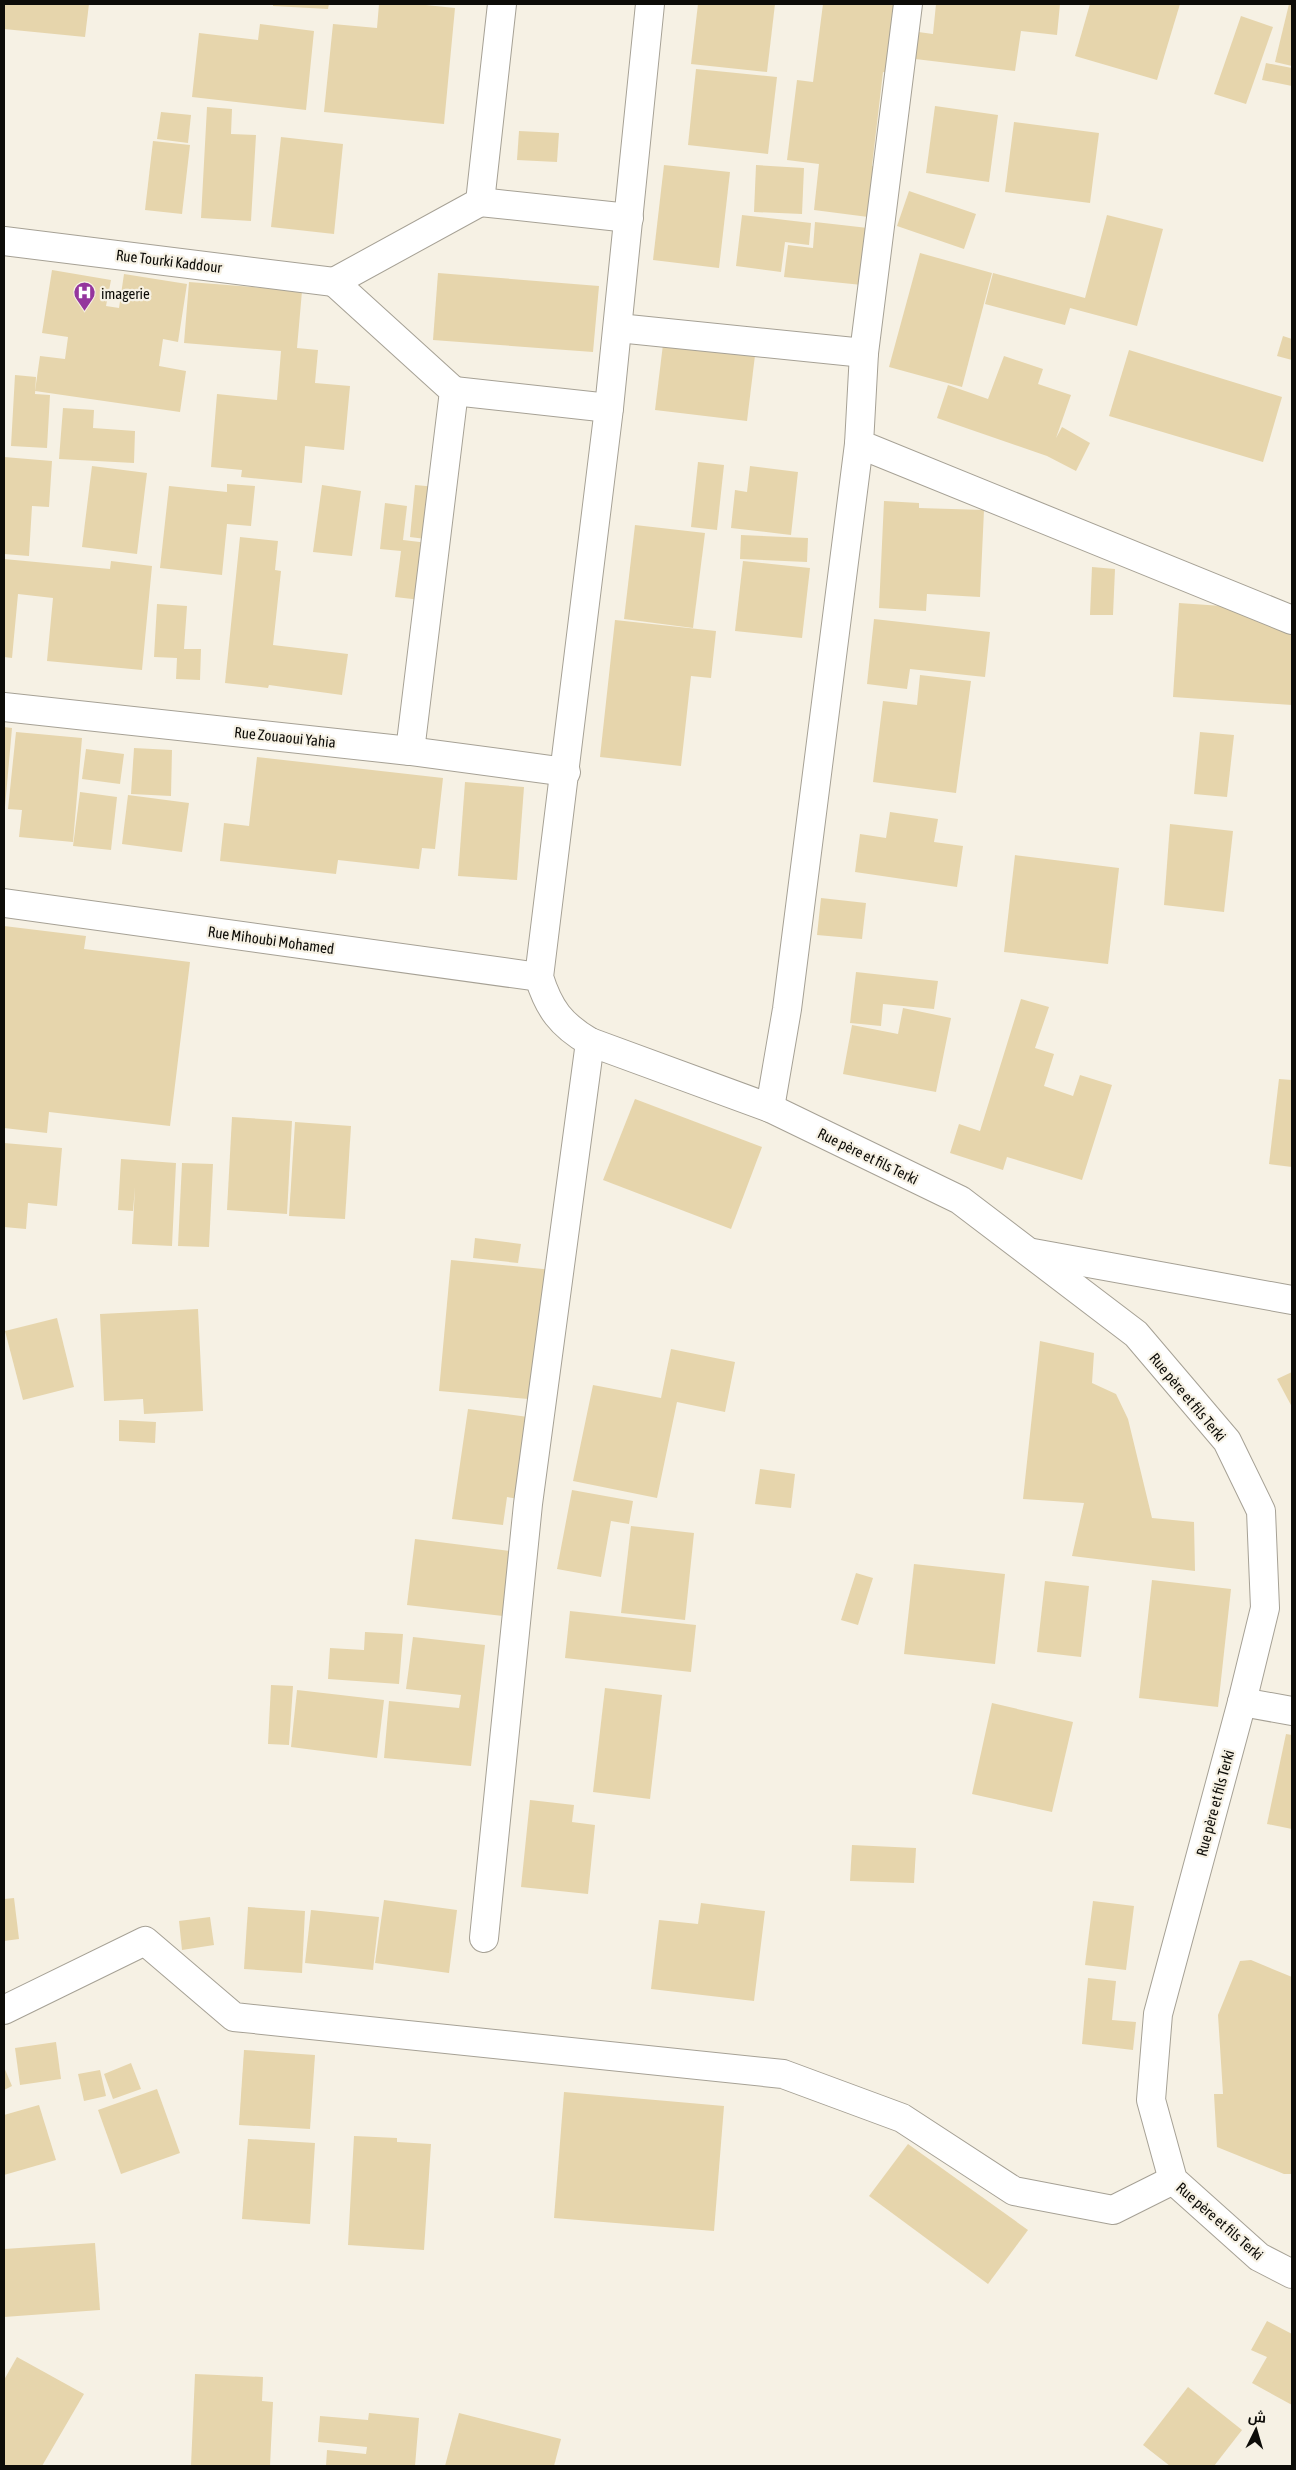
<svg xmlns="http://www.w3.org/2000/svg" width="1296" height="2470" font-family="'Asap Condensed',Cairo,sans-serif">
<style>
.building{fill:#e6d5ac}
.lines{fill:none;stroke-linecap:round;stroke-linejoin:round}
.street-casing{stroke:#a6a195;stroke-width:30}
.secondary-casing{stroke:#a6a195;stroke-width:30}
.street{stroke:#fff;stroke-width:28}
.secondary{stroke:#fff;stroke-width:28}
.labels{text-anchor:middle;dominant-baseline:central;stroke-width:4.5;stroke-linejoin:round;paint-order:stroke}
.street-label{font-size:15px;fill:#0d0c08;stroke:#f6f1e4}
.poi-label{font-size:15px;fill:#0d0c08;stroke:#f6f1e4;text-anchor:start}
</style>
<rect width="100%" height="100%" fill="#f6f1e4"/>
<g class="building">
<polygon points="4,4 89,4 85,37 4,29"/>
<polygon points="273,4 329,4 328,9 273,6"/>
<polygon points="379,4 416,4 455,8 444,124 324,112 333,24 377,28"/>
<polygon points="698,4 775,4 767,72 691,64"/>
<polygon points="823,4 902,4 894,74 883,72 872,166 882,168 876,218 814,210 819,164 787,160 797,80 813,82"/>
<polygon points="936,4 1060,4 1057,35 1021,31 1015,71 907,58 911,31 933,34"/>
<polygon points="1090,4 1180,4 1157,80 1075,56"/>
<polygon points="1289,4 1292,4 1292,66 1275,62"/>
<polygon points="1241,16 1273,27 1246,104 1214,94"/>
<polygon points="260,24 314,31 306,110 192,97 199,33 258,40"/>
<polygon points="1266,63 1292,68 1292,86 1262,80"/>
<polygon points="696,69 777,77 768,154 688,145"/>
<polygon points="935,106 998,115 989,182 926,173"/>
<polygon points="207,107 232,109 231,134 256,135 251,221 201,218"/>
<polygon points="161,112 191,115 188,143 157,139"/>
<polygon points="1014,122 1099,133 1090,203 1005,192"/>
<polygon points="519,131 559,133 557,162 517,160"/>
<polygon points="281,137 343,144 334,234 271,227"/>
<polygon points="153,141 190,145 182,214 145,210"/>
<polygon points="664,165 730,172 719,268 653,260"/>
<polygon points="756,165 804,168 802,214 754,212"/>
<polygon points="909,191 976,214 964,249 897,226"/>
<polygon points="742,215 811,223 809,245 785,242 781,272 736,266"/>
<polygon points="1107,215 1163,229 1137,326 1070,308 1065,325 985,304 993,273 1085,298"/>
<polygon points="815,222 868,228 862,285 784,277 788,245 813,248"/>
<polygon points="920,253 992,273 962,387 889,367"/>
<polygon points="52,270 111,280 106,306 119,308 124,274 187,284 178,342 163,339 159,366 186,371 180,412 35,391 40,356 65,359 68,337 42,333"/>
<polygon points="438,273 599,286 593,352 433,340"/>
<polygon points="189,282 302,291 297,348 318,350 315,383 350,386 344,450 305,446 302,483 241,477 242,470 211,467 217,394 277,400 281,351 184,343"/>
<polygon points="664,336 756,347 747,421 655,410"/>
<polygon points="1283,336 1292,339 1292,360 1277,356"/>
<polygon points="1129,350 1282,397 1263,462 1109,416"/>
<polygon points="1004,356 1043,369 1038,384 1071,395 1056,438 1062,427 1090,443 1076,471 1047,456 937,418 948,385 988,399"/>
<polygon points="15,375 36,377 35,394 50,395 47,448 11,446"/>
<polygon points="63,408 94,410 93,428 135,431 134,463 59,459"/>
<polygon points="4,457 52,461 49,507 32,506 29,556 4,554"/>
<polygon points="698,462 724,465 717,530 691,527"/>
<polygon points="92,466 147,473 137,554 82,547"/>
<polygon points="750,466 798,472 791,535 731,528 735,490 747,492"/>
<polygon points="227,484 255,486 251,526 227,524 222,575 160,568 169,486 227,492"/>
<polygon points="322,485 361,491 352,556 313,552"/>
<polygon points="415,485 447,488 441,541 410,537"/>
<polygon points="884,501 919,503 919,508 984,510 980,597 927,594 926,611 879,608"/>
<polygon points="385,503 407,506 403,540 445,545 438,602 395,597 401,551 380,549"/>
<polygon points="635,525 705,533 693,628 624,619"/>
<polygon points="741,535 808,538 807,562 740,559"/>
<polygon points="240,537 278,541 275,570 281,571 273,645 348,654 342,695 269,685 268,688 225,683"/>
<polygon points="4,559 110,569 111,561 152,566 142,670 47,661 53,598 18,594 12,658 4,657"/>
<polygon points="743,561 810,568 802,638 735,631"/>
<polygon points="1092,567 1115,569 1113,615 1090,615"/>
<polygon points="1179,603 1292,611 1292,705 1173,697"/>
<polygon points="157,604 187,606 184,649 201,649 200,680 176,679 177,658 154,657"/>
<polygon points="874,619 990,632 985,677 910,669 907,689 867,684"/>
<polygon points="615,620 716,631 711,678 691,676 681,766 600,757"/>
<polygon points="920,675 971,681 956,793 873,782 883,701 917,705"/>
<polygon points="4,727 12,728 5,807 4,807"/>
<polygon points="16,732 82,738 73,842 19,837 22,810 8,809"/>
<polygon points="1200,732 1234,735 1227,797 1194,794"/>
<polygon points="134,748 172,750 171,796 131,794"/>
<polygon points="86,749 124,754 120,784 82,779"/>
<polygon points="257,757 443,778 435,849 422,848 419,869 338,860 336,874 220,861 224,823 249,826"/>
<polygon points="465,782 524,787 517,880 458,876"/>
<polygon points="80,792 117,797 111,850 73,846"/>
<polygon points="128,795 189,803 182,852 122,844"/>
<polygon points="890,812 938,819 934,842 963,846 957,887 855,872 860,834 886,838"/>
<polygon points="1170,824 1233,831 1224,912 1164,905"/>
<polygon points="1015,855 1119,868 1108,964 1004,952"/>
<polygon points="821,898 866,903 862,939 817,935"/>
<polygon points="4,926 86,936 84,949 190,962 170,1126 49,1112 47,1133 4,1128"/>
<polygon points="856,972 938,981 934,1009 883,1004 881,1026 850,1023"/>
<polygon points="1021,999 1049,1007 1035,1048 1054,1054 1044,1086 1073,1096 1080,1075 1112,1085 1082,1180 1007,1157 1003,1170 950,1153 959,1124 980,1131"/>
<polygon points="903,1008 951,1018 936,1092 843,1074 852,1025 898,1034"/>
<polygon points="1279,1079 1292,1080 1292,1167 1269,1164"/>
<polygon points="635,1099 762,1147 731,1229 603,1180"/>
<polygon points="232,1117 292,1121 287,1214 227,1210"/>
<polygon points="295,1122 351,1126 345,1219 289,1216"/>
<polygon points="4,1143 62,1148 57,1206 28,1203 26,1229 4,1227"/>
<polygon points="121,1159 176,1163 172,1246 132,1244 135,1187 133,1211 118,1210"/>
<polygon points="182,1163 213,1164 209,1247 178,1246"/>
<polygon points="475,1238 521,1244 518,1263 473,1258"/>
<polygon points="451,1260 553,1270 540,1400 439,1391"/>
<polygon points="198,1309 203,1411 144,1414 143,1399 104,1401 100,1314"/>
<polygon points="57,1318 74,1387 23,1400 5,1331"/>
<polygon points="1040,1341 1094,1353 1092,1383 1116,1394 1128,1419 1152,1518 1194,1522 1195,1571 1072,1556 1084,1503 1023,1499"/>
<polygon points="671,1349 735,1362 725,1412 677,1402 657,1498 573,1481 593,1385 661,1398"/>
<polygon points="1292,1372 1292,1407 1277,1379"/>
<polygon points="468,1409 528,1417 531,1501 507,1497 503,1525 452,1519"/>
<polygon points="119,1420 156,1422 155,1443 119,1441"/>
<polygon points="760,1469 795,1474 791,1508 755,1504"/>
<polygon points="572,1490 633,1501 629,1524 611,1521 601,1577 557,1569"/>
<polygon points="631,1526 694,1533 685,1620 621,1613"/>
<polygon points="415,1539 511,1551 503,1616 407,1605"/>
<polygon points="914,1564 1005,1574 995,1664 904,1654"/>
<polygon points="856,1573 873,1578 858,1625 841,1620"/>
<polygon points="1152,1580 1231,1589 1218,1707 1139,1698"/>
<polygon points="1045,1581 1089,1586 1081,1657 1037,1652"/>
<polygon points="570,1611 696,1625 691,1672 565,1658"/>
<polygon points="365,1632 403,1634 399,1684 328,1679 330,1648 364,1650"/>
<polygon points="413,1637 485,1645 471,1766 384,1758 389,1701 459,1708 461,1695 406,1689"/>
<polygon points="271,1685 293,1686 289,1745 268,1744"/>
<polygon points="605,1688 662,1695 650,1799 593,1792"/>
<polygon points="297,1690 384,1700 377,1758 291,1747"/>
<polygon points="992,1703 1073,1722 1052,1812 972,1794"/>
<polygon points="1286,1734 1292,1735 1292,1829 1267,1824"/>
<polygon points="530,1800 574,1805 572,1822 595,1825 588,1894 521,1887"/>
<polygon points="852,1845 916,1848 914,1883 850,1881"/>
<polygon points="14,1898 19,1939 4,1941 4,1899"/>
<polygon points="384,1900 457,1910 449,1973 375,1963"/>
<polygon points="1093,1901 1134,1906 1126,1970 1085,1965"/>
<polygon points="701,1903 765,1911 754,2001 651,1989 659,1920 698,1924"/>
<polygon points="248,1907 305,1911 302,1973 244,1969"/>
<polygon points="311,1910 379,1917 373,1970 305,1963"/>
<polygon points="210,1917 214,1945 182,1950 179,1921"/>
<polygon points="1251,1960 1292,1977 1292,2174 1284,2174 1217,2147 1214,2094 1223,2094 1218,2015 1240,1961"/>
<polygon points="1088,1978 1116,1981 1112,2020 1136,2022 1133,2050 1082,2044"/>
<polygon points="56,2042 61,2079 20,2085 15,2048"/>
<polygon points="244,2050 315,2055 310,2129 239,2125"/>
<polygon points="131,2063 141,2089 113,2099 104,2074"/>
<polygon points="4,2067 12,2086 4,2090"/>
<polygon points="100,2070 106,2096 84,2101 78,2074"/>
<polygon points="157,2089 180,2153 121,2174 98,2110"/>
<polygon points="564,2092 724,2106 714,2231 554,2218"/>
<polygon points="39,2105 56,2160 4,2175 4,2115"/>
<polygon points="354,2136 397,2138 397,2142 431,2144 424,2250 348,2245"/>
<polygon points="248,2139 315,2143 310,2224 242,2219"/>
<polygon points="908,2144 1028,2230 988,2284 869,2196"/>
<polygon points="95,2243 100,2310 4,2317 4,2249"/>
<polygon points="1267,2321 1292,2334 1292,2405 1252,2383 1267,2357 1251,2350"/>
<polygon points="17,2357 84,2394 42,2466 4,2466 4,2380"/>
<polygon points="195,2374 263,2377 262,2401 273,2402 270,2466 191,2466"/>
<polygon points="1188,2387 1242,2430 1214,2466 1170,2466 1143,2445"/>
<polygon points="369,2413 419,2418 415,2466 326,2466 327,2450 366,2454 367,2447 318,2442 320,2416 368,2420"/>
<polygon points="459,2413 561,2439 554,2466 445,2466"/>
</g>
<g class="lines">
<defs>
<g id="street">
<path d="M650 4 609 408 539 977C549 1009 561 1025 590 1042L770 1108 960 1200 1136 1334 1227 1441 1261 1511 1265 1608 1242 1702 1158 2014 1151 2100 1173 2180 1259 2257 1292 2274"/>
<polyline points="480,202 629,218"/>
<polyline points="4,241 334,282"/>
<polyline points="334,282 454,391 410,751"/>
<polyline points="334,282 480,202 502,4"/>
<polyline points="618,328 864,353"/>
<polyline points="454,391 609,408"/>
<polyline points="4,707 410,751 566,772"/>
<polyline points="4,903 539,977"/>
<polyline points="770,1108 787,1009 859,444"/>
<polyline points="1033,1253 1292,1300"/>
<polyline points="1242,1702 1292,1711"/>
<polyline points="484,1938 528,1504 590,1042"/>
<polyline points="4,2010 145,1941 234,2017 783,2074 902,2118 1014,2191 1113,2210 1173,2180"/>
</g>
<polyline id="secondary" points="908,4 864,353 859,444 1292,620"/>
</defs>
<use href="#street" class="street-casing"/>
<use href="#secondary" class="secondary-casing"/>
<use href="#street" class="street"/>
<use href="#secondary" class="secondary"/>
</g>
<defs>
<symbol id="hospital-pin" viewBox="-11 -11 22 30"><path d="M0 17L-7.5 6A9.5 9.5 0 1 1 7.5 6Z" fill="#94359d" stroke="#f6f1e4"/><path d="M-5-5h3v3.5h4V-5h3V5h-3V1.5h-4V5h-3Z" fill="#fff"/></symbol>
</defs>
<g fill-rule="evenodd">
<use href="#hospital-pin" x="72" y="280" width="25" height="34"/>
</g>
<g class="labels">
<g class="street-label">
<text transform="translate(169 261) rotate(7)">Rue Tourki Kaddour</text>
<text transform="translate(285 737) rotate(6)">Rue Zouaoui Yahia</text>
<text transform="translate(271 940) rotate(8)">Rue Mihoubi Mohamed</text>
<text transform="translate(868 1156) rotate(26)">Rue père et fils Terki</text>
<text transform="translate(1188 1397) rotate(50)">Rue père et fils Terki</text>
<text transform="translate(1215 1803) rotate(-75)">Rue père et fils Terki</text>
<text transform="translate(1220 2221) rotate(41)">Rue père et fils Terki</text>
</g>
<g class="poi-label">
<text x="101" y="293">imagerie</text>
</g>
</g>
<rect width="1296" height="2470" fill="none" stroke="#0d0c08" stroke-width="10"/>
<g transform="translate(1256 2430) rotate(5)" stroke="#f6f1e4" stroke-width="4" paint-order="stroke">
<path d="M0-4L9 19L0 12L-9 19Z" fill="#0d0c08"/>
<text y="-8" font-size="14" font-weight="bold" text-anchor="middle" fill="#0d0c08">ش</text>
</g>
</svg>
